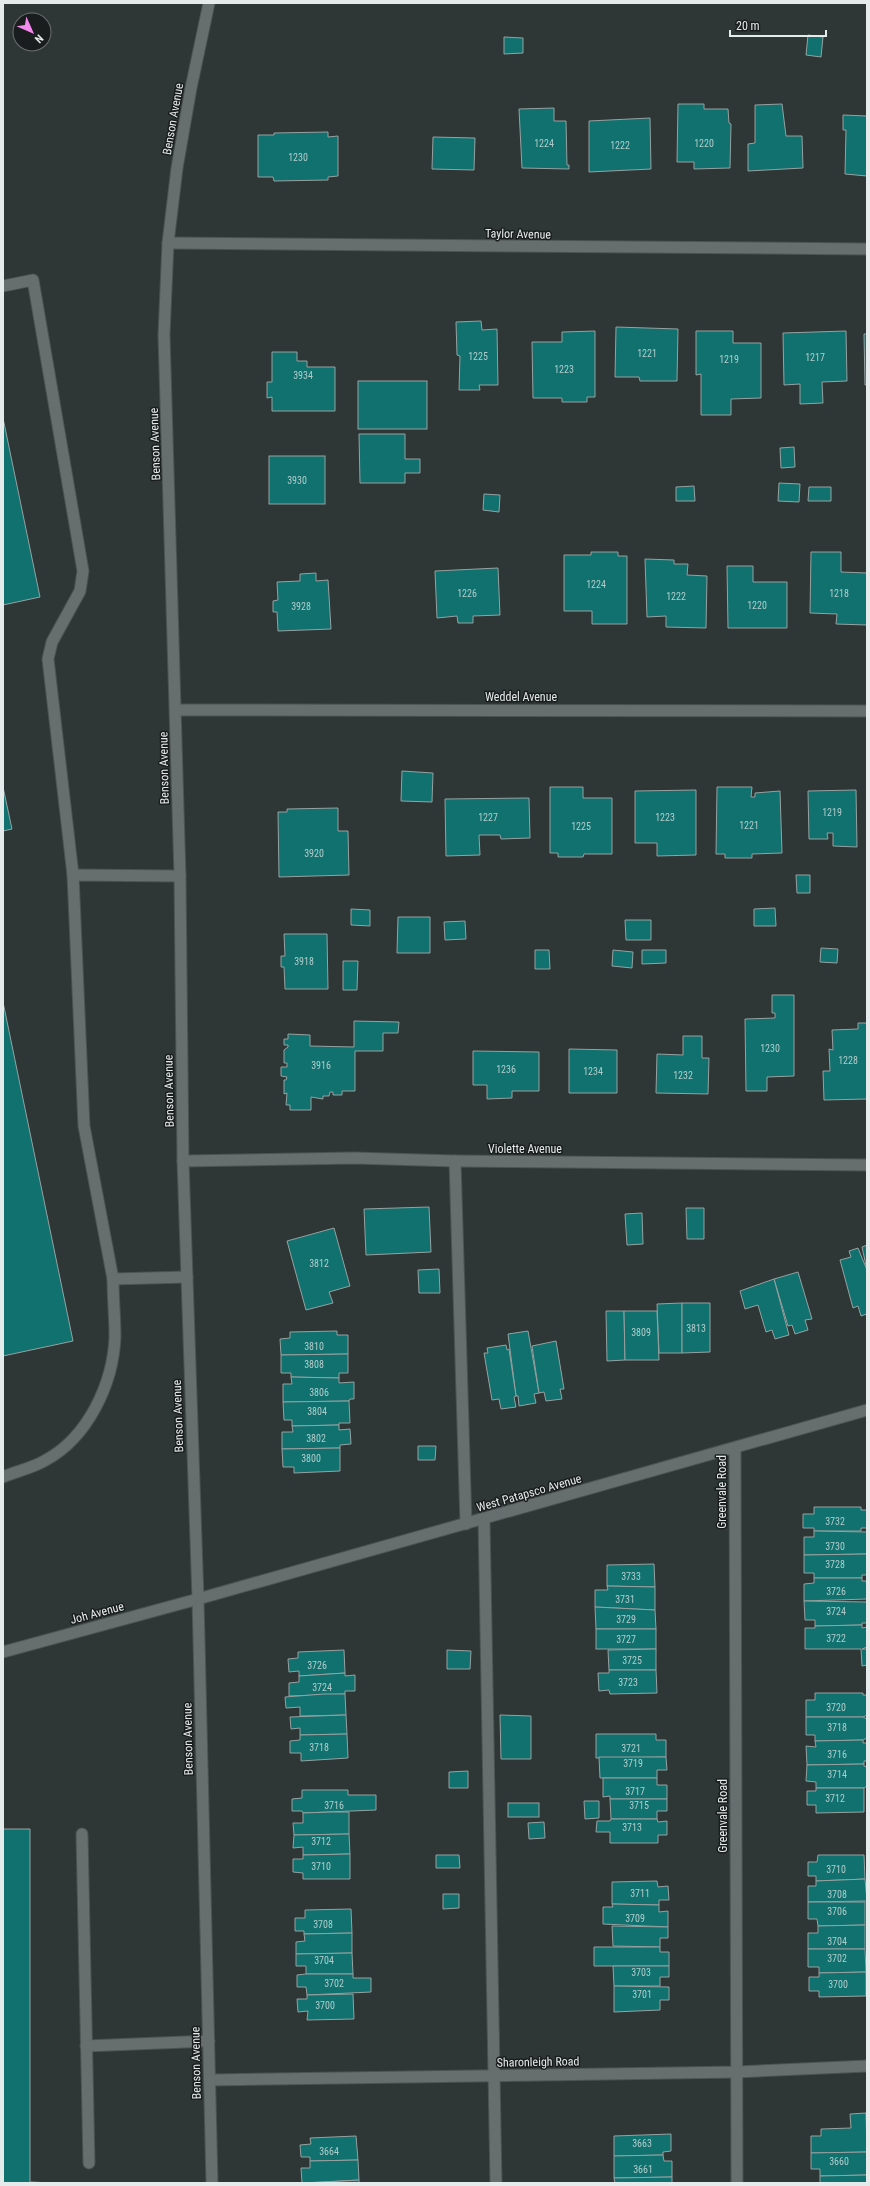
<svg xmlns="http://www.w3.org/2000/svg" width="870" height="2186" font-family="'Roboto Condensed',sans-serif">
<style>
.building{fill:#10716f;stroke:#97a1a1}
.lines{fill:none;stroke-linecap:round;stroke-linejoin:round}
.service-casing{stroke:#4c5353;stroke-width:13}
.minor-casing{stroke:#4c5353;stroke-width:13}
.tertiary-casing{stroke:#4c5353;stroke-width:13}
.service{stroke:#666f6e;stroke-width:11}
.minor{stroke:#666f6e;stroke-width:11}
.tertiary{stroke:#666f6e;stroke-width:11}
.labels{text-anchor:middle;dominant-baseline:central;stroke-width:3;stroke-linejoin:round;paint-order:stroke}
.number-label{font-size:10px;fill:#b0cccb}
.street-label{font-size:12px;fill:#e5ebea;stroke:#191d1d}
</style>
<rect width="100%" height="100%" fill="#2e3736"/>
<g class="building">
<polygon points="808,35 823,37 821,57 806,55"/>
<polygon points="504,37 523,38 523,53 504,54"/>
<polygon points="678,104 704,104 704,109 728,109 729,123 731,124 730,168 694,169 694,162 677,162"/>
<polygon points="782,104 786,136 802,136 803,168 748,171 748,144 755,143 755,105"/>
<polygon points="554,108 554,121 566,121 567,165 569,165 569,169 522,168 519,109"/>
<polygon points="843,115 867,116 867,176 845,174 846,130 843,130"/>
<polygon points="650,118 651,169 589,172 589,121"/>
<polygon points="328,132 328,137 338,136 338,176 328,177 328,180 274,181 273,177 258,177 258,135 274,135 274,133"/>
<polygon points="433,137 475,138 474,170 432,169"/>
<polygon points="481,321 482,330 497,329 498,385 479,385 480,390 459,390 460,356 457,355 456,322"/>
<polygon points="616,327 678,329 677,381 640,381 639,377 615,377"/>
<polygon points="595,331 595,397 587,397 587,402 562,402 562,398 533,398 532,342 562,342 562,332"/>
<polygon points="696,331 733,331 733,343 761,343 761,398 731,399 731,415 701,415 701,374 696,375"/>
<polygon points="846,331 847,381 822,382 823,403 800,404 800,384 784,385 783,333"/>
<polygon points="864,334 867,334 867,385 865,385"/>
<polygon points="272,352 297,352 297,361 307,361 307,367 335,367 335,411 272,411 272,397 267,398 267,382 272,382"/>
<rect x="358" y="381" width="69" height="48"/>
<polygon points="3,418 40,597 3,605"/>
<polygon points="359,434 405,434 405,459 420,459 420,473 405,473 405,483 360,483"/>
<polygon points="794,447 795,467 781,468 780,448"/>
<rect x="269" y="456" width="56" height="48"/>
<polygon points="779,483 800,484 799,502 778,501"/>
<polygon points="694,486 695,501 676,501 676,487"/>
<polygon points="809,487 831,487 831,501 808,501"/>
<polygon points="484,494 500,495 499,512 483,510"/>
<polygon points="591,552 618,552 618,556 627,556 627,624 592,624 592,611 564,611 564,555 591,555"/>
<polygon points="811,552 841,552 841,572 867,573 867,625 836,624 837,614 810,613"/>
<polygon points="645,559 674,560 674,564 688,564 687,575 707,576 706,628 666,627 666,616 647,617"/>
<polygon points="727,566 753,566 753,582 787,582 787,628 728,628"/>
<polygon points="498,568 500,615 473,616 473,623 458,623 457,616 437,618 435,571"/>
<polygon points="316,573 316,581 328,580 331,629 278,631 277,612 273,612 273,601 278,600 277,582 300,581 300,574"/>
<polygon points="402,771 433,773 432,802 401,801"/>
<polygon points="3,787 12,829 3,831"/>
<polygon points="550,787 583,787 583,798 612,798 612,854 584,854 583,857 558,857 558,853 550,853"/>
<polygon points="717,787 752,787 751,797 755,797 755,793 780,791 782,853 752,854 752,858 725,858 725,854 716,854"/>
<polygon points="696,790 696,855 657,856 657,843 635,843 635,791"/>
<polygon points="856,790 857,847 833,846 833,833 827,833 828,839 809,839 808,791"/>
<polygon points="529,798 530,838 501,839 500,835 479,835 480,855 446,856 445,799"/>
<polygon points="338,808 338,831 348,831 349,875 279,877 278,812 287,812 287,809"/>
<polygon points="796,875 810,875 810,893 797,893"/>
<polygon points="775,908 776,926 754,926 754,909"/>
<polygon points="351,909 370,910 370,926 351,925"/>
<polygon points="398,917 430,917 430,953 397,953"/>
<polygon points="625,920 651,920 651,940 626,940"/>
<polygon points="465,921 466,939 445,940 444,922"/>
<polygon points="284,934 327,934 328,989 285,989 284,967 281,967 281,956 285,956"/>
<polygon points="821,948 838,949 837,963 820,962"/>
<polygon points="535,950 549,950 550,969 535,969"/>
<polygon points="613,950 633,952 632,968 612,966"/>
<polygon points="642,950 666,950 666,963 642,964"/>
<polygon points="343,961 358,961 357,990 343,990"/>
<polygon points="772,995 794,995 794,1076 767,1077 767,1091 746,1091 745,1019 775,1018 775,1013 772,1013"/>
<polygon points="3,1002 73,1341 3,1356"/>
<polygon points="354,1021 399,1022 398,1033 383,1033 383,1051 355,1051 355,1091 342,1091 342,1095 333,1095 333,1092 330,1092 329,1096 323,1096 323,1099 311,1097 311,1110 290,1110 290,1105 286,1105 287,1093 284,1094 284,1080 286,1080 287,1077 281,1076 281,1067 287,1067 287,1063 284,1063 284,1050 288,1047 288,1045 284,1045 284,1039 288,1039 288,1034 310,1035 310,1046 354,1047"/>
<polygon points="858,1023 867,1023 867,1099 824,1100 823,1071 830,1071 829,1049 833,1050 832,1030 858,1029"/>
<polygon points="683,1036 702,1036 702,1058 709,1058 708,1094 656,1093 657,1054 683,1055"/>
<polygon points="569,1049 617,1050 617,1093 569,1093"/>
<polygon points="473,1051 539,1052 539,1091 512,1091 512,1098 487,1099 487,1085 473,1085"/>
<polygon points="429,1207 431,1252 366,1255 364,1209"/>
<polygon points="686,1208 704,1208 704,1239 687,1239"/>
<polygon points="642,1213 643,1244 627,1245 625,1214"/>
<polygon points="334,1228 350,1286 329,1292 333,1303 306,1310 287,1241"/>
<polygon points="867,1245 867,1270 862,1247"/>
<polygon points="858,1248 867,1270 867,1314 861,1316 858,1306 853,1308 840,1260 851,1257 849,1251"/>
<polygon points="439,1269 440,1293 419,1293 418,1270"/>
<polygon points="798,1272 812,1319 805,1320 808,1330 795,1334 792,1325 788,1326 774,1279"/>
<polygon points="774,1279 789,1335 775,1339 772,1330 766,1332 758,1305 745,1309 740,1291"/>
<polygon points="682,1303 682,1353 659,1353 657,1304"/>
<polygon points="682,1303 710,1303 710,1352 682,1353"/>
<polygon points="606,1311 624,1311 625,1360 607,1361"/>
<polygon points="624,1311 657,1311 659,1360 625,1360"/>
<polygon points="337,1331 337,1335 348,1335 348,1354 281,1355 280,1339 290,1338 290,1332"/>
<polygon points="528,1331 539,1393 534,1394 536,1403 519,1406 518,1396 516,1396 508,1334"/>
<polygon points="556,1341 564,1389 560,1389 562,1399 546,1401 544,1392 539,1393 532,1346"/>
<polygon points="506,1345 507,1350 509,1349 516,1396 514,1397 516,1407 501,1409 499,1399 492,1400 484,1353 488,1353 487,1348"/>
<polygon points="348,1354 348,1373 339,1373 339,1378 291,1377 291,1373 281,1373 281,1355"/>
<polygon points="291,1377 339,1378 339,1383 354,1382 354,1399 350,1399 349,1401 283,1402 283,1384 292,1384"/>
<polygon points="349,1401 350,1423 339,1423 339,1425 292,1426 292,1420 284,1420 283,1402"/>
<polygon points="339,1425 339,1430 350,1429 351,1444 340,1445 340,1448 282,1449 282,1432 293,1432 292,1426"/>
<polygon points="418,1446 436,1446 435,1460 418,1460"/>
<polygon points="340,1448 340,1471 294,1473 294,1467 283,1467 282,1449"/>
<polygon points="814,1507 861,1507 861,1510 867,1510 867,1528 861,1528 861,1531 814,1531 814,1528 803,1528 803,1514 814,1514"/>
<polygon points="814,1531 867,1532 867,1554 804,1555 804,1537 814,1537"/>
<polygon points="867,1554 867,1575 862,1575 862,1578 814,1578 814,1573 804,1573 804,1555"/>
<polygon points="654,1564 655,1587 607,1586 607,1565"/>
<polygon points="814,1578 862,1578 862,1581 867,1581 867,1599 804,1601 804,1584 814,1583"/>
<polygon points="607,1586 655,1587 655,1610 595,1607 595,1590 608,1590"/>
<polygon points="804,1601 867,1602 867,1623 862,1623 862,1625 815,1626 815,1620 805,1620"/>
<polygon points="595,1607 655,1610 656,1629 596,1629"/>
<polygon points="862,1625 862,1628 867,1627 867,1647 862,1649 867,1649 867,1665 862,1666 861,1649 805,1649 805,1628 815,1628 815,1626"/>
<rect x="596" y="1629" width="60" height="20"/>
<polygon points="656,1649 656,1670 609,1670 608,1650"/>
<polygon points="344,1650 345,1673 299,1676 299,1671 289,1672 288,1659 298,1658 298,1652"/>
<polygon points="447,1650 471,1651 470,1669 447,1669"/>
<polygon points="609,1670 656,1670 657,1693 610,1694 609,1690 599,1691 598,1673 609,1673"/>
<polygon points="345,1673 345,1676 355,1675 355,1691 345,1691 345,1694 289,1696 289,1683 299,1682 299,1676"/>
<polygon points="815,1693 863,1693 863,1695 867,1695 867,1715 863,1717 806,1717 806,1700 815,1700"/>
<polygon points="324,1694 345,1694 346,1715 300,1716 300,1707 286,1708 285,1697"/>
<polygon points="345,1715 346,1715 347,1734 300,1735 300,1728 291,1729 290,1717"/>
<polygon points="500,1715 531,1716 531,1759 501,1759"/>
<polygon points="806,1717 863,1717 867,1719 867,1738 863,1740 815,1741 815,1735 806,1735"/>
<polygon points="347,1734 348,1758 301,1761 301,1753 290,1753 290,1741 300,1740 300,1735"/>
<polygon points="596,1734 656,1734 656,1740 666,1740 666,1757 596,1758"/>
<polygon points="863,1740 863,1743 867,1743 867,1761 864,1761 864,1764 807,1765 806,1746 816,1747 815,1741"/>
<polygon points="599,1757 666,1757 667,1770 657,1770 657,1778 600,1778"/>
<polygon points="864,1764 864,1766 867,1767 867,1786 864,1788 816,1788 816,1782 806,1781 807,1765"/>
<polygon points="468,1771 468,1788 449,1788 449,1772"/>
<polygon points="603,1778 657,1778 657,1785 667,1785 667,1799 610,1799 610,1796 603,1797"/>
<polygon points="816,1788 864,1788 864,1812 816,1813 816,1805 807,1805 807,1791 816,1791"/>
<polygon points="302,1790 348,1790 348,1795 376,1795 376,1810 303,1813 302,1811 292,1811 292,1799 302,1798"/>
<polygon points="610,1799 667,1799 667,1811 657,1811 657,1819 611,1819"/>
<polygon points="584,1801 599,1801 599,1818 585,1819"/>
<rect x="508" y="1803" width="31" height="14"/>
<polygon points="332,1812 349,1812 349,1834 294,1835 293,1823 303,1823 303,1813"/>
<polygon points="611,1819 657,1819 658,1822 667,1821 667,1835 658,1835 658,1843 610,1843 610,1832 596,1832 597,1821 610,1821"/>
<polygon points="544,1822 545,1838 529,1839 528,1823"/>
<polygon points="3,1829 30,1829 30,2182 54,2183 3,2183"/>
<polygon points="349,1834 350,1854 303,1855 303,1847 293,1848 294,1835"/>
<polygon points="350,1854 350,1879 303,1879 303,1873 293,1872 293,1859 303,1859 303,1855"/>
<polygon points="436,1855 459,1855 460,1868 436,1868"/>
<polygon points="818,1855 864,1855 865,1879 816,1881 816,1876 808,1876 808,1862 817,1862"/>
<polygon points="865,1879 867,1901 808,1902 808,1886 816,1886 816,1881"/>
<polygon points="657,1881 658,1887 668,1886 669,1900 659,1900 659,1905 612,1904 612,1882"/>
<polygon points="443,1894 459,1894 459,1908 443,1909"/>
<polygon points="808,1902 865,1902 865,1925 818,1926 817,1919 808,1919"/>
<polygon points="612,1904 659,1905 659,1912 668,1911 668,1927 603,1924 603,1907 613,1907"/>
<polygon points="351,1909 352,1933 304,1934 304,1931 295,1931 295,1918 305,1918 305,1910"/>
<polygon points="865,1925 865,1949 808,1949 808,1933 818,1933 818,1926"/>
<polygon points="612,1926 668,1927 668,1938 660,1938 660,1947 613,1946"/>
<polygon points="352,1933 352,1953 296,1954 296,1942 305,1941 304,1934"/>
<polygon points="594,1947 660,1947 660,1952 669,1952 669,1966 594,1966"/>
<polygon points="808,1949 865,1949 866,1972 819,1973 819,1967 808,1967"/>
<polygon points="352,1953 353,1974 306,1974 306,1966 296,1966 296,1954"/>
<polygon points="613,1966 669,1966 669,1977 660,1977 660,1986 614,1986"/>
<polygon points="866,1972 866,1996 819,1997 819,1991 809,1991 809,1977 819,1977 819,1973"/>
<polygon points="306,1974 353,1974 353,1978 371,1978 371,1992 307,1995 306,1987 297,1987 297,1975"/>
<polygon points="614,1986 669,1987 669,2000 660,2000 660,2010 614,2012"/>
<polygon points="353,1994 354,2019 307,2020 308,2011 298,2012 297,1999 307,1999 307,1995"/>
<polygon points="866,2113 867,2152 811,2153 811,2136 821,2136 821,2129 851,2128 850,2114"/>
<polygon points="671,2134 671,2151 663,2152 663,2155 614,2156 614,2136"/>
<polygon points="356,2136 358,2160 310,2161 310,2157 301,2157 300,2145 311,2144 310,2138"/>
<polygon points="867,2152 867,2175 820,2176 820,2169 811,2169 811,2153"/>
<polygon points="663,2155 664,2161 672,2161 672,2177 614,2178 614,2156"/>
<polygon points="358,2160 359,2180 302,2183 301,2168 310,2168 310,2161"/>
<polygon points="867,2175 867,2183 818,2183 820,2183 820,2176"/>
<polygon points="672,2177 672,2183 615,2183 614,2178"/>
<polygon points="359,2180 359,2183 308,2183"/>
</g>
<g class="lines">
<defs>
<g id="service">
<polyline points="3,286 33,280 83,571 80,591 52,642 48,659 73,875"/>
<polyline points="180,876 73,875 84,1126 113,1279 187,1277"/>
<polyline points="455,1161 466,1524"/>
<path d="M3 1477C17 1471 33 1468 46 1460 88 1437 113 1384 115 1337 115 1318 113 1298 113 1279"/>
<polyline points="484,1519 496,2183"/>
<polyline points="82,1834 89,2163"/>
<polyline points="86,2046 209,2041"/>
</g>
<g id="minor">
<polyline points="168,243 867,249"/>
<polyline points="176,710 867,711"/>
<polyline points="183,1161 354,1158 455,1161 867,1165"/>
<polyline points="735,1449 737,2183"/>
<polyline points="198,1599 867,1410"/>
<polyline points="210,2080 737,2072 867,2066"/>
</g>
<g id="tertiary">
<polyline points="209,3 191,88 177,168 168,243 164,335 180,876 183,1161 198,1599 212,2183"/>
<polyline points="3,1652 198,1599"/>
</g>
</defs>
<use href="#service" class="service-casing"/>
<use href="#minor" class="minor-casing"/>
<use href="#tertiary" class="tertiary-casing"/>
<use href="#service" class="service"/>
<use href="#minor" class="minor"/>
<use href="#tertiary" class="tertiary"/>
</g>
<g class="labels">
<g class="number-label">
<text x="544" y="143">1224</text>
<text x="704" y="143">1220</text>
<text x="620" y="145">1222</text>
<text x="298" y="157">1230</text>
<text x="647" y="353">1221</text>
<text x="478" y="356">1225</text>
<text x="815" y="357">1217</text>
<text x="729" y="359">1219</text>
<text x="564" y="369">1223</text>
<text x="303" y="375">3934</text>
<text x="297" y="480">3930</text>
<text x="596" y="584">1224</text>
<text x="467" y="593">1226</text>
<text x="839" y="593">1218</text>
<text x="676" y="596">1222</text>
<text x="757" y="605">1220</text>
<text x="301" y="606">3928</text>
<text x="832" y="812">1219</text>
<text x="488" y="817">1227</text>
<text x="665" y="817">1223</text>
<text x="749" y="825">1221</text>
<text x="581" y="826">1225</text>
<text x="314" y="853">3920</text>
<text x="304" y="961">3918</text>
<text x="770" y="1048">1230</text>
<text x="848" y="1060">1228</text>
<text x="321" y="1065">3916</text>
<text x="506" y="1069">1236</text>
<text x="593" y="1071">1234</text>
<text x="683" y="1075">1232</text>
<text x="319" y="1263">3812</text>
<text x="696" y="1328">3813</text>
<text x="641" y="1332">3809</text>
<text x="314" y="1346">3810</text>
<text x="314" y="1364">3808</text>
<text x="319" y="1392">3806</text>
<text x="317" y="1411">3804</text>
<text x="316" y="1438">3802</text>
<text x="311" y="1458">3800</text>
<text x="835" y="1521">3732</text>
<text x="835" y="1546">3730</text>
<text x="835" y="1564">3728</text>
<text x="631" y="1576">3733</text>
<text x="836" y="1591">3726</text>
<text x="625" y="1599">3731</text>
<text x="836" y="1611">3724</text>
<text x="626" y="1619">3729</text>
<text x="836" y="1638">3722</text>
<text x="626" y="1639">3727</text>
<text x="632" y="1660">3725</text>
<text x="317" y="1665">3726</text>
<text x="628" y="1682">3723</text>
<text x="322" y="1687">3724</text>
<text x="836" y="1707">3720</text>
<text x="837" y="1727">3718</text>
<text x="319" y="1747">3718</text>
<text x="631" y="1748">3721</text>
<text x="837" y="1754">3716</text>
<text x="633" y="1763">3719</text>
<text x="837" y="1774">3714</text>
<text x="635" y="1791">3717</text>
<text x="835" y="1798">3712</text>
<text x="334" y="1805">3716</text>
<text x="639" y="1805">3715</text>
<text x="632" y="1827">3713</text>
<text x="321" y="1841">3712</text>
<text x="321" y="1866">3710</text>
<text x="836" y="1869">3710</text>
<text x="640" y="1893">3711</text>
<text x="837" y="1894">3708</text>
<text x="837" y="1911">3706</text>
<text x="635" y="1918">3709</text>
<text x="323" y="1924">3708</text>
<text x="837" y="1941">3704</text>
<text x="837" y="1958">3702</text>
<text x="324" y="1960">3704</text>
<text x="641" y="1972">3703</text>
<text x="334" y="1983">3702</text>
<text x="838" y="1984">3700</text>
<text x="642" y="1994">3701</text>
<text x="325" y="2005">3700</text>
<text x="642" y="2143">3663</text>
<text x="329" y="2151">3664</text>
<text x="839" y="2161">3660</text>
<text x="643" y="2169">3661</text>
</g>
<g class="street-label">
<text transform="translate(173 119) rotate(-80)">Benson Avenue</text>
<text transform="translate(518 234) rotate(1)">Taylor Avenue</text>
<text transform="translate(155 444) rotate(-92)">Benson Avenue</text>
<text x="521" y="697">Weddel Avenue</text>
<text transform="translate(164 768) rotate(-91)">Benson Avenue</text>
<text transform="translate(169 1091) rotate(-91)">Benson Avenue</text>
<text x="525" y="1149">Violette Avenue</text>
<text transform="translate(178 1416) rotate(-92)">Benson Avenue</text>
<text transform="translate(722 1492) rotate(-90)">Greenvale Road</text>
<text transform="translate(529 1493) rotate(-16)">West Patapsco Avenue</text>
<text transform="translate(97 1613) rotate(-15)">Joh Avenue</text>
<text transform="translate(188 1739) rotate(-91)">Benson Avenue</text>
<text transform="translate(723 1816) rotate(-90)">Greenvale Road</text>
<text transform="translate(538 2062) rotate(-1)">Sharonleigh Road</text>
<text transform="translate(196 2063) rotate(-91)">Benson Avenue</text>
</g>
</g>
<rect width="870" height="2186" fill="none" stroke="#e5ebea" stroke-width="8"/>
<g transform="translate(32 32) rotate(135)"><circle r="19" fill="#191d1d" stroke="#6b6f6f"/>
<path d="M0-3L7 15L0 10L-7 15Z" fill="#f489ef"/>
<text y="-6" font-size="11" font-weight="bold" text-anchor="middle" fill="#e5ebea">N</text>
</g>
<path d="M730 30v6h96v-6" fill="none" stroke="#e5ebea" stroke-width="2"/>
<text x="736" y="30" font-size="12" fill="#e5ebea" stroke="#191d1d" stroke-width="3" paint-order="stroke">20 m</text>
</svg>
